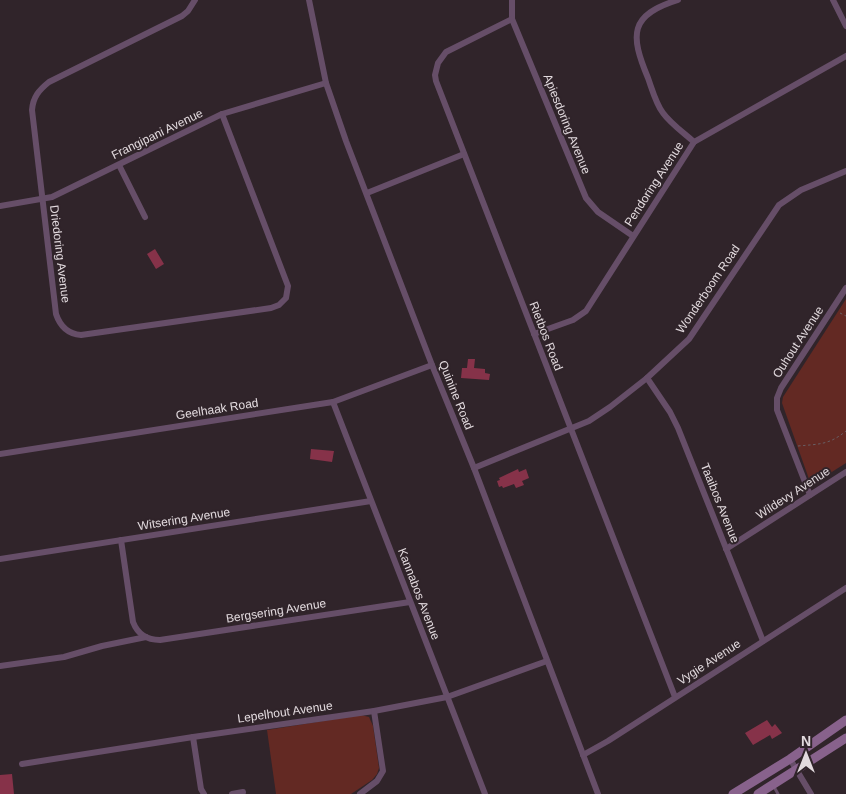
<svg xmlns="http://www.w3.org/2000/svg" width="846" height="794" font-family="Arial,sans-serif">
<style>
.green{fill:#632923}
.building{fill:#863249}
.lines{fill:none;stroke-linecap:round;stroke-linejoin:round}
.path{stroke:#685e63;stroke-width:1;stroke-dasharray:2.5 2.5;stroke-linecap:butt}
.lane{stroke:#664e68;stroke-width:3}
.street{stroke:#664e68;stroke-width:6}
.secondary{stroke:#88628c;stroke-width:9}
.labels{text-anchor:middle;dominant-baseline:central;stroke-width:4;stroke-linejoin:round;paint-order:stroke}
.street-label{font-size:12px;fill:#e2dade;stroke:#30242a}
</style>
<rect width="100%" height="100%" fill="#30242a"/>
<g class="green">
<polygon points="846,299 846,463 816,482 809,479 782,403 783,397"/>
<polygon points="361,715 369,717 373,726 379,768 377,774 372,780 351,794 276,794 267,730"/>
</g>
<g class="building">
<polygon points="155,249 164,264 156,269 147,254"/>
<polygon points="468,359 475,359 474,368 485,369 485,373 490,374 489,380 461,378 462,368 467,368"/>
<polygon points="311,449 334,451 332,462 310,459"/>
<polygon points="518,469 519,472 526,469 529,478 522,481 524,485 516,488 514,484 503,488 502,486 499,487 497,481 500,480 499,478"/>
<polygon points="767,720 772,727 775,724 782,733 772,739 770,735 753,745 745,733"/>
<polygon points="12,774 14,794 0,794 0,775"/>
</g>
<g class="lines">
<g class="path">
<polyline points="840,313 846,316"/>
<path d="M798 446C819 444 829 445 846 431"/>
</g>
<polyline class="lane" points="773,785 778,794"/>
<g class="street">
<path d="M195 0 188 11 182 16 49 82C39 90 33 97 32 110L56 314C60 326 68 334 81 335L271 308 279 305 286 298 288 286 222 114"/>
<polyline points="309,0 326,83 346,141 432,365 474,468 598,794"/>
<polyline points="512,0 512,19 586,198 598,212 633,236"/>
<path d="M678 0C629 15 630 35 648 78 652 89 656 104 663 113 671 124 684 133 694 142"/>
<polyline points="833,0 846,26"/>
<polyline points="512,19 446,52 438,63 435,75 436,81 675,697"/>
<polyline points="119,165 145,217"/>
<polyline points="367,193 464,154"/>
<polyline points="0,206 52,197 222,114 326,83"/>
<polyline points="534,334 573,320 586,311 694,142 846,56"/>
<polyline points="647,378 670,412 678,428 763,641"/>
<polyline points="333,402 485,794"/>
<polyline points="0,454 333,402 432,365"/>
<polyline points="474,468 589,421 610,407 647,378 689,339 779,205 801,190 846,171"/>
<polyline points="810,495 777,410 777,398 781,388 846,288"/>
<path d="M121 540 133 622C138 635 147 640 160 640L410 602"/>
<polyline points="726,549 846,472"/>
<polyline points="0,559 371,501"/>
<polyline points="0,666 64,657 102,646 146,637"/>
<polyline points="193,737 201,789 204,794"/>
<polyline points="583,755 608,741 846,588"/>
<polyline points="790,759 811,794"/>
<polyline points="22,764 193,737 374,711 447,697 547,661"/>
<polyline points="232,794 243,792"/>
<polyline points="360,794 377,781 383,771 374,711"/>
</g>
<g class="secondary">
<polyline points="733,794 790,759 846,720"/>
<polyline points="758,794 846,738"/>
</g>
</g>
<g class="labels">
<g class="street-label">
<text transform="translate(567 124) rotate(68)">Apiesdoring Avenue</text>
<text transform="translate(157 134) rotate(-26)">Frangipani Avenue</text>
<text transform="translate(654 184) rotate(-57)">Pendoring Avenue</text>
<text transform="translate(60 254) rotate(83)">Driedoring Avenue</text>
<text transform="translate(708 289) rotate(-56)">Wonderboom Road</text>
<text transform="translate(546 336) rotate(69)">Rietbos Road</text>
<text transform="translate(798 342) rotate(-57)">Ouhout Avenue</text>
<text transform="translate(456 395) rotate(68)">Quinine Road</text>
<text transform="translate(217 409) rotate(-9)">Geelhaak Road</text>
<text transform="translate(793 493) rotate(-33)">Wildevy Avenue</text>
<text transform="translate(720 503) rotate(68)">Taaibos Avenue</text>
<text transform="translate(184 519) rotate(-9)">Witsering Avenue</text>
<text transform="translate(419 594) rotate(69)">Kannabos Avenue</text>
<text transform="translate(276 611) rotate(-9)">Bergsering Avenue</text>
<text transform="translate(709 662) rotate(-33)">Vygie Avenue</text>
<text transform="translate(285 712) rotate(-8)">Lepelhout Avenue</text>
</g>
</g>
<g transform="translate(806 754)" stroke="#30242a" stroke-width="4" paint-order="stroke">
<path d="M0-4L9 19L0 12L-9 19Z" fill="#e2dade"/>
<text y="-8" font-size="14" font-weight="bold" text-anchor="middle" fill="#e2dade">N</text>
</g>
</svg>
